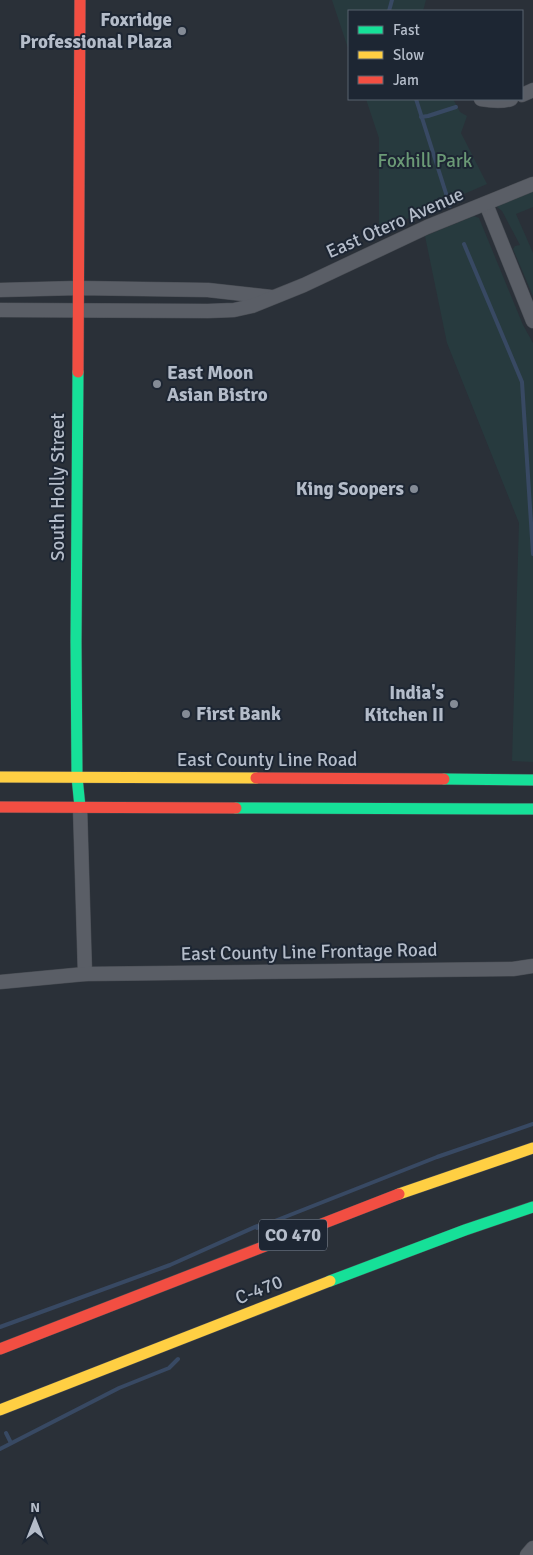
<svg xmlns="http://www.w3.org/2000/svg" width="533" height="1555" font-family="Signika,sans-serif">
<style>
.green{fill:#273a3e}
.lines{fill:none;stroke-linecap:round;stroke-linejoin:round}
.stream{stroke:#384963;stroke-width:4}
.street-casing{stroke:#484c53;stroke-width:15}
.fast-casing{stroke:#484c53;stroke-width:12}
.slow-casing{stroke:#484c53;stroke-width:12}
.jam-casing{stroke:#484c53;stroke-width:12}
.street{stroke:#5a5e66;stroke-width:14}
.fast{stroke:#16e098;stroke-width:11}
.slow{stroke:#ffcf43;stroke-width:11}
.jam{stroke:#f24e42;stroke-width:11}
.poi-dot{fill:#848b96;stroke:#1d2633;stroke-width:2}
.labels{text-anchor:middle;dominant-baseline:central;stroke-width:4;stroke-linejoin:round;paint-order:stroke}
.shield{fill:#1d2633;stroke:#878f9c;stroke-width:1}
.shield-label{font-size:18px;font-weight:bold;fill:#b4bcc9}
.poi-label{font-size:19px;font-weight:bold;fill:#b4bcc9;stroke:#1d2633;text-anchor:end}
.park-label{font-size:19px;fill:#6b9a76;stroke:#1d2633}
.street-label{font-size:19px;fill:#b4bcc9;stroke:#1d2633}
</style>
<rect width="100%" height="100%" fill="#2a3038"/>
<g class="green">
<polygon points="332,0 426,0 423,11 349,11 349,51"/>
<polygon points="366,99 453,99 460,112 467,116 461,133 487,184 379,231 379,138"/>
<polygon points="533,189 533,207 516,214 533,253 533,296 513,249 515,246 520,245 502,211 497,207 500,203"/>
<polygon points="474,216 479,218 523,325 533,343 533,762 512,761 519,523 447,343 425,236"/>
</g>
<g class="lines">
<g class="stream">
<polyline points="389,11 392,0"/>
<polyline points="416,99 450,206"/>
<polyline points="421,117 428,116 456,107"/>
<polyline points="464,244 522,382 533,554"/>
<polyline points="257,1228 437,1157 533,1124"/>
<polyline points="0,1327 170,1265 257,1226"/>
<polyline points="6,1433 11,1443"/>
<polyline points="0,1449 119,1388 169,1368 178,1359"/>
</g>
<defs>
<g id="street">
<polyline points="522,95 533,90"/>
<path d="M481 99C492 101 501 102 511 99"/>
<polyline points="486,204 533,321"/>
<polyline points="0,290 78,288 208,290 271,297"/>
<polyline points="0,310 208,311 234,310 252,306 304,285 427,227 533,184"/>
<polyline points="80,807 85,974"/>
<polyline points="0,982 85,974 513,969 533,966"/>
<polyline points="527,1555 533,1548"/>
</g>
<g id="fast">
<polyline points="78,372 76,642 77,777 80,807"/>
<polyline points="444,779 533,780"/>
<polyline points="236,808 533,809"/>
<polyline points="330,1281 465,1230 533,1207"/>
</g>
<g id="slow">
<polyline points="0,777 256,778"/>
<polyline points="399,1194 533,1148"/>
<polyline points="0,1410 330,1281"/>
</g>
<g id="jam">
<polyline points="78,372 80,0"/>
<polyline points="256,778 444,779"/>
<polyline points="0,807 236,808"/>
<polyline points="0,1349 399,1194"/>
</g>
</defs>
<use href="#street" class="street-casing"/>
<use href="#fast" class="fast-casing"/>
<use href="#slow" class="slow-casing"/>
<use href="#jam" class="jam-casing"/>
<use href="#street" class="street"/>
<use href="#fast" class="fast"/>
<use href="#slow" class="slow"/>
<use href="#jam" class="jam"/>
</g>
<g class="poi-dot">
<circle cx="182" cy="31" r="5"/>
<circle cx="157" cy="384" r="5"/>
<circle cx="414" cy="489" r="5"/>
<circle cx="454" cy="704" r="5"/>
<circle cx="186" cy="714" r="5"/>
</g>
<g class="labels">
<rect class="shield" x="259" y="1219.5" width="68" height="31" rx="4"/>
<g class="shield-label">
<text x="293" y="1235">CO 470</text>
</g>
<g class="poi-label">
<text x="172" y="20">Foxridge<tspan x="172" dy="22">Professional Plaza</tspan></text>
<text x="167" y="373" text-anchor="start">East Moon<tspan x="167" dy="22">Asian Bistro</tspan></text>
<text x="404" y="489">King Soopers</text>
<text x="444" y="693">India's<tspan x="444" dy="22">Kitchen II</tspan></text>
<text x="196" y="714" text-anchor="start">First Bank</text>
</g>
<g class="park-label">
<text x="425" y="161">Foxhill Park</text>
</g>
<g class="street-label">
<text transform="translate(395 223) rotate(-24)">East Otero Avenue</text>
<text transform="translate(58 487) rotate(-90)">South Holly Street</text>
<text x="267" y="760">East County Line Road</text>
<text transform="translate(309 952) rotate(-1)">East County Line Frontage Road</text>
<text transform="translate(259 1290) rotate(-22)">C-470</text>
</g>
</g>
<rect x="348" y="10" width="175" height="90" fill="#1d2633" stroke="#59626f"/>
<rect x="358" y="26" width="25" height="8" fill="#16e098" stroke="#59626f"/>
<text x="393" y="35" font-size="15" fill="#b4bcc9">Fast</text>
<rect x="358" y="51" width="25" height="8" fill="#ffcf43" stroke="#59626f"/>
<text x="393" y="60" font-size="15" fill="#b4bcc9">Slow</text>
<rect x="358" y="76" width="25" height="8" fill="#f24e42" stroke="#59626f"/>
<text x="393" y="85" font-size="15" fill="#b4bcc9">Jam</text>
<g transform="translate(35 1520)" stroke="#1d2633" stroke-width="4" paint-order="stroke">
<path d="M0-4L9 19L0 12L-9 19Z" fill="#b4bcc9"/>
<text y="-8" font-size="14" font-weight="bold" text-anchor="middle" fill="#b4bcc9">N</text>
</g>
</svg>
